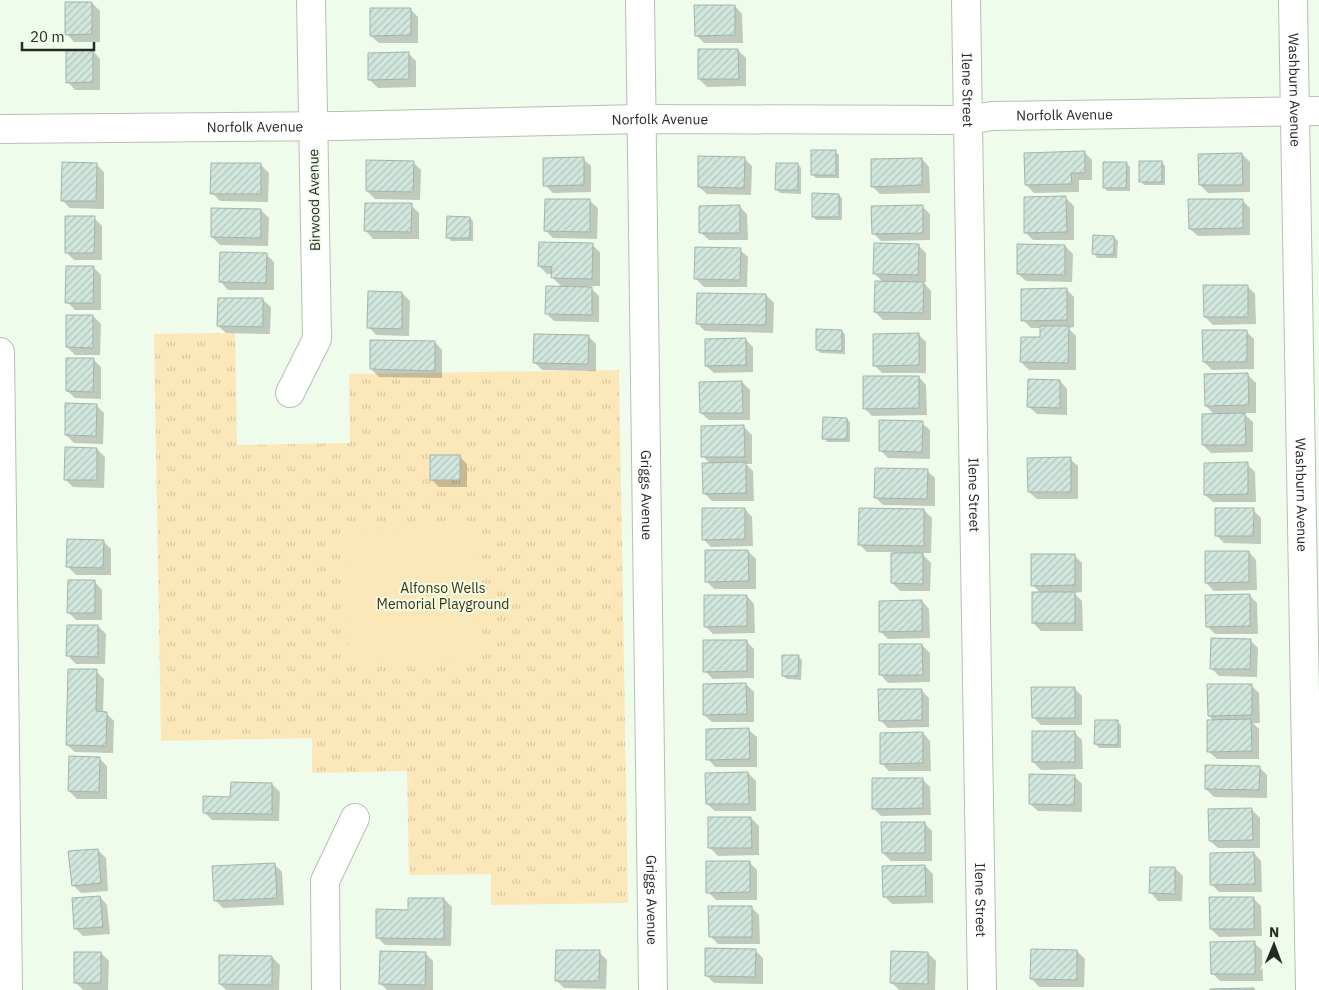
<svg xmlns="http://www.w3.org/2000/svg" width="1319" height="990" font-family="'IBM Plex Sans',sans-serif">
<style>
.park{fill:url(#park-tufts)}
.pitch{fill:#fce7b9}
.shadow{fill:#0003}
.building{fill:url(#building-hatch);stroke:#a1b5ac}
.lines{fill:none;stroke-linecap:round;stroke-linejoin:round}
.street-casing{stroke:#b4c0b1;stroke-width:30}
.street{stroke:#fff;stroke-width:28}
.labels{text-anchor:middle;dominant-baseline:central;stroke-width:4;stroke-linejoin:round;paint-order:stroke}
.street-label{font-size:14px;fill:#262a25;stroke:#effcec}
.park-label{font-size:14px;fill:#433100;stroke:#effcec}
</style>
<defs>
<pattern id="park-tufts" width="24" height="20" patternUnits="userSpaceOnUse" patternTransform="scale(1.25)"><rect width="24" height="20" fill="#fce7b9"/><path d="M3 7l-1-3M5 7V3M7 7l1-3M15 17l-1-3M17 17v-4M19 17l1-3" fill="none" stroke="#d8c69f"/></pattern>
<pattern id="building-hatch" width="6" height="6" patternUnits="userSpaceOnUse" patternTransform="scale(1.25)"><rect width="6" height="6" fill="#d1e6dd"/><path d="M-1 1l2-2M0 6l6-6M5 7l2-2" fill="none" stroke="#b3c5be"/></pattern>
</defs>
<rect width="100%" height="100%" fill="#effcec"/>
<polygon class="park" points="235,333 237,445 350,443 349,374 619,370 628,903 491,905 491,874 409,875 407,771 312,773 312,738 161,741 154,334"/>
<polygon class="pitch" points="478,527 480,659 348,661 346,529"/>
<g class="shadow">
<polygon points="92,3 100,11 100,42 74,42 67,34"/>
<polygon points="735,6 742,14 743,43 704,43 696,35"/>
<polygon points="410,9 418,17 418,43 379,43 371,36"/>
<polygon points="738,50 746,58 746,86 707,87 699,79"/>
<polygon points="93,51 100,59 100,90 75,90 68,82"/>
<polygon points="408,53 416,61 416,87 378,88 370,80"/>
<polygon points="835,152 839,155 839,178 816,178 812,174"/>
<polygon points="1084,152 1092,160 1092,180 1079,180 1079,192 1034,193 1026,185"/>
<polygon points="1242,154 1250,162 1250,192 1208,193 1200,185"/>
<polygon points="744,158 752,166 751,195 707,194 699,187"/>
<polygon points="583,159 591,166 591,192 553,193 545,185"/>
<polygon points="922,159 929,167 930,193 880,194 872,186"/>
<polygon points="413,162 421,170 420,200 375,199 367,191"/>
<polygon points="1162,162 1165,166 1165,185 1144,185 1141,182"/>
<polygon points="1126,163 1130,167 1130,191 1107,191 1104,187"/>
<polygon points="96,164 104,172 104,209 70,208 62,200"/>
<polygon points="798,164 801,168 801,194 780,193 777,190"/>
<polygon points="261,165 269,173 268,202 220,201 212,193"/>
<polygon points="839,195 842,198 842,220 816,220 813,216"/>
<polygon points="1066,198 1074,206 1074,240 1033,240 1025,232"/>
<polygon points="1242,200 1250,208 1250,235 1198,236 1190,229"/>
<polygon points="590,201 598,208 597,239 553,238 545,230"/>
<polygon points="411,205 419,213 419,239 373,239 366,231"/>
<polygon points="739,206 747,214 748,240 709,240 701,233"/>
<polygon points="922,206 930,214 930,240 881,241 873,233"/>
<polygon points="261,210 269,218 268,246 220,245 212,237"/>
<polygon points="94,218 102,226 102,260 74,260 66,252"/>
<polygon points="470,218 473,221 473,241 451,241 448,237"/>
<polygon points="1114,237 1118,241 1117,258 1097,258 1094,254"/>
<polygon points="592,245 600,252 600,286 589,286 599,296 599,322 554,321 547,314 563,288 553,278 553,274 547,274 539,266"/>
<polygon points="918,245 926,253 926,282 923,282 931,291 931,320 883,320 875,312 883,282 874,273"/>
<polygon points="1065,246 1073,254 1072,282 1026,281 1018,274"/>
<polygon points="740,250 748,257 747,287 704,287 696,279"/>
<polygon points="266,254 274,262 274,290 228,290 221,282"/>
<polygon points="94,268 101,275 101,310 75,310 67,302"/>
<polygon points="1247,286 1255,294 1256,324 1213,325 1205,317"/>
<polygon points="1066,289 1074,297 1074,327 1068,328 1076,336 1076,370 1029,370 1021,362 1041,339 1041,328 1031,328 1023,320"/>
<polygon points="402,293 410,301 409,336 376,335 369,327"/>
<polygon points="766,295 774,303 773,333 705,331 697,323"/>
<polygon points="263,300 271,307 270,334 226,333 218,326"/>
<polygon points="93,316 101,324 100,355 75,355 67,347"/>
<polygon points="842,331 845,335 845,354 821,353 817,350"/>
<polygon points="1246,331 1254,339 1254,369 1212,370 1204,362"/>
<polygon points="918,334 926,342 926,373 882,373 875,366"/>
<polygon points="588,336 596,344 596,371 542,370 534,362"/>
<polygon points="745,339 753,347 753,372 714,373 706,366"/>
<polygon points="435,342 442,350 442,378 379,377 371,369"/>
<polygon points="93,359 101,367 101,399 75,398 67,391"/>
<polygon points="1248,375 1256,383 1256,413 1243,413 1253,422 1253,452 1211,453 1203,445 1215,415 1206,406"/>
<polygon points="919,377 926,385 927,415 872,416 864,408"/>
<polygon points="1060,381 1067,389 1067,415 1037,414 1029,407"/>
<polygon points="742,382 750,390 750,420 709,420 701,413"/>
<polygon points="96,405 104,413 103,444 74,443 66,435"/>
<polygon points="847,419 850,422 850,442 827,442 824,438"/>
<polygon points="922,423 930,430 930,459 888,458 880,450"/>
<polygon points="744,427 752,435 752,464 746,464 753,471 754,501 712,501 704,493 710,464 703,456"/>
<polygon points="97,449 105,457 104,488 73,487 65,479"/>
<polygon points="459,456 467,464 467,487 439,487 431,479"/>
<polygon points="1070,459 1078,466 1078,499 1037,499 1029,492"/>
<polygon points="1247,464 1255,472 1256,502 1213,502 1205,495"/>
<polygon points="927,471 935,478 935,506 883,505 875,497"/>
<polygon points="745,509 752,517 753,546 711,547 703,539"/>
<polygon points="924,510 932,518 931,553 921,553 931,563 930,591 900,591 892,583 893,552 867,552 859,544"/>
<polygon points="1253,510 1261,518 1261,544 1224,543 1216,535"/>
<polygon points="103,541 111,549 111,575 76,575 68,567"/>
<polygon points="748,551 756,559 756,589 714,589 706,581"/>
<polygon points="1249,552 1256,560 1257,590 1214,591 1206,583"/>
<polygon points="1074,555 1082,563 1082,592 1074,593 1082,601 1083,631 1041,631 1033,623 1041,594 1033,585"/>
<polygon points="95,582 102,590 102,620 76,620 68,612"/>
<polygon points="1249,595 1257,603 1258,634 1215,634 1207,626"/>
<polygon points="747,596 754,604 755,633 713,634 705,626"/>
<polygon points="922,601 929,609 930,638 888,639 880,631"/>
<polygon points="98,626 106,634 105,664 76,664 68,656"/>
<polygon points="1250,640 1258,648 1257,677 1219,676 1211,668"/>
<polygon points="746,641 754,649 754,678 713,679 705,671"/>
<polygon points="922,645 930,653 930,682 888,683 881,675"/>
<polygon points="798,656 802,660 801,680 787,679 783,676"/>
<polygon points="96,671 104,679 103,713 106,713 114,721 113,753 75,752 67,745"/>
<polygon points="746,684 754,692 754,722 712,722 704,715"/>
<polygon points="1251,685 1259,693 1260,723 1253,723 1259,729 1259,759 1217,759 1209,752 1214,721 1209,716"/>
<polygon points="1074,688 1082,696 1082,725 1041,725 1033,717"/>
<polygon points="921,690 929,698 929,727 888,728 880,720"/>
<polygon points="1117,722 1121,725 1121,748 1099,748 1096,744"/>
<polygon points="749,730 757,737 757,767 715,767 708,759"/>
<polygon points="1074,732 1082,740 1083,769 1041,770 1033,762"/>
<polygon points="923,733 930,741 931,771 889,771 881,763"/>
<polygon points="99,758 107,766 107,799 77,799 69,791"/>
<polygon points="1259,767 1267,775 1267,798 1214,797 1206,789"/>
<polygon points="748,773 756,781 756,811 715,811 707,804"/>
<polygon points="1074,776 1082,784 1082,812 1038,811 1030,804"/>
<polygon points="922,779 930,787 931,815 881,816 873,808"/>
<polygon points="272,784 280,792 279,821 212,820 204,812 232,798"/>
<polygon points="1252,810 1260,818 1260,848 1218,848 1210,841"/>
<polygon points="751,818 759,826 759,855 718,856 710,848"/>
<polygon points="924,823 932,831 932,861 891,861 883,853"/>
<polygon points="98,850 106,858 108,891 81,893 73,885"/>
<polygon points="1254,853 1261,861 1262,892 1219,892 1211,884"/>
<polygon points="749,862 757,870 757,900 716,900 708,892"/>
<polygon points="274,864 282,872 284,905 223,908 215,900"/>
<polygon points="925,866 933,874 933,903 892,904 884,896"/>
<polygon points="1175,868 1183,876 1182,901 1158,901 1151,893"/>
<polygon points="100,897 107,905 110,934 83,936 75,928"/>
<polygon points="1253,898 1261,906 1262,936 1219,937 1211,929"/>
<polygon points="444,899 452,907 451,946 385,945 377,937 409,911"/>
<polygon points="751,907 759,915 760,944 718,944 710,936"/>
<polygon points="1254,943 1262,950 1263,981 1220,981 1212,973"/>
<polygon points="755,950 763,958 763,984 714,983 706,975"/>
<polygon points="1077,951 1085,959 1084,987 1039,987 1032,979"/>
<polygon points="599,952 607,960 606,989 564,988 556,980"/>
<polygon points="101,953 109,961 108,990 83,990 75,982"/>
<polygon points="425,953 433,961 433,990 387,990 380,983"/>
<polygon points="928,953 936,961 935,990 899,990 892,983"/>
<polygon points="272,957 280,965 279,990 226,990 220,984"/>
</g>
<g class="building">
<polygon points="65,2 92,2 92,34 65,35"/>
<polygon points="694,5 735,5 735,35 695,36"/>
<polygon points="370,8 411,8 411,35 370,36"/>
<polygon points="698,49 738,49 739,79 698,79"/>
<polygon points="66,50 93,50 93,82 66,83"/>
<polygon points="409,52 409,79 368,80 368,53"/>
<rect x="811" y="150" width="25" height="25"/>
<polygon points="1085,151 1085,173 1071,173 1072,184 1025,185 1024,153"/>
<polygon points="1242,153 1243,185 1199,185 1198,154"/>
<polygon points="698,156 745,157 744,188 698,187"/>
<polygon points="584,157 584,185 543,186 543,158"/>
<polygon points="922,158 922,185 871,187 871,159"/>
<polygon points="366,160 414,161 413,192 366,191"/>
<rect x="1139" y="161" width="23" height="21"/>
<polygon points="62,162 97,163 96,201 61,201"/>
<polygon points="1103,162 1127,162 1126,188 1103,188"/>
<polygon points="211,163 261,163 261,194 210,194"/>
<polygon points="776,163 798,163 798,190 775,190"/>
<polygon points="812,193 839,194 839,217 812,217"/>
<polygon points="1066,196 1067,232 1024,233 1024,197"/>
<polygon points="545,199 590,199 590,232 544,231"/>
<polygon points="1188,199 1243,199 1243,228 1189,229"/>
<polygon points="365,203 412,203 411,232 364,231"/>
<polygon points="740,205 740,233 699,233 699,206"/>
<polygon points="923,205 923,233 872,234 871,206"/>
<polygon points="211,208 261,209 261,238 211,237"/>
<polygon points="65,216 95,216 94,253 65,253"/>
<polygon points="447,216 470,217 470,238 446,238"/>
<polygon points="1093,235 1114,236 1114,255 1092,254"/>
<polygon points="539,242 593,243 592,279 551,278 552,267 538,266"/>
<polygon points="874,243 919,244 918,275 873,274"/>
<polygon points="1017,244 1065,245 1065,275 1017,274"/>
<polygon points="695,247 741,248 740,280 694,279"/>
<polygon points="220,252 267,253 266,283 219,282"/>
<polygon points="66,266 94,266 93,303 65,303"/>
<polygon points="875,281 924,282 923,313 874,312"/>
<polygon points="1203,285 1248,285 1248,317 1204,317"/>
<polygon points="546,286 592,287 592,315 545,314"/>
<polygon points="1067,288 1067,320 1021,321 1021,289"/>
<polygon points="368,291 402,292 402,329 367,328"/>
<polygon points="697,293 766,294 766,325 696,324"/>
<polygon points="218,298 263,298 263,327 217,326"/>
<polygon points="66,315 93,315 93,348 66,347"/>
<polygon points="1040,326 1069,326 1068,363 1020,362 1021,337 1040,337"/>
<polygon points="816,329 842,330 842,351 816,350"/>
<polygon points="1202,330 1247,330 1247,362 1203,362"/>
<polygon points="919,333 919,365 873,366 873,334"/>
<polygon points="534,334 589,335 588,364 533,363"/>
<polygon points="746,338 746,365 705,366 705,339"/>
<polygon points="370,340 435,341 435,371 370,369"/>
<polygon points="66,358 94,358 93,392 66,391"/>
<polygon points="1248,373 1249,405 1205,406 1204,374"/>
<polygon points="863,376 919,376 919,408 863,409"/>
<polygon points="1028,379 1060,380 1060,408 1027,407"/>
<polygon points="742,381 743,413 700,413 699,382"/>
<polygon points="65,403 97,404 96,436 65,435"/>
<polygon points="1245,413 1246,445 1202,445 1202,414"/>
<polygon points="823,417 847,418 847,439 822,439"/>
<polygon points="879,420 923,421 922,452 879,451"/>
<polygon points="744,425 745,457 701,457 701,426"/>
<polygon points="65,447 97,448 97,480 64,480"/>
<rect x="430" y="455" width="30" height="25"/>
<polygon points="1071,457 1071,492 1028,492 1027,458"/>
<polygon points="746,462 746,493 703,494 702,463"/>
<polygon points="1248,462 1248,494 1204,495 1204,463"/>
<polygon points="875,468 928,469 927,499 874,498"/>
<polygon points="702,508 745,508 745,539 702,540"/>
<polygon points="859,508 924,509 924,546 858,545"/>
<polygon points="1215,508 1254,508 1253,536 1215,536"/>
<polygon points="67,539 104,540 103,568 66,567"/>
<polygon points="705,550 748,550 749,581 705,582"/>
<polygon points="1205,551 1249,551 1249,582 1205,583"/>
<polygon points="891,553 923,553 923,584 891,583"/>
<polygon points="1031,554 1075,554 1075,585 1031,586"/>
<polygon points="68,580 95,580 95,613 67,613"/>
<rect x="1032" y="592" width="43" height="31"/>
<polygon points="1250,594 1250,626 1206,627 1205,595"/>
<polygon points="704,595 747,595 747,626 704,627"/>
<polygon points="922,600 922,631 879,632 879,601"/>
<polygon points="67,625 98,625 98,657 66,656"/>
<polygon points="1211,638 1251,639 1250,669 1210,669"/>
<polygon points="703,640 747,640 747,671 703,672"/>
<polygon points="879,644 922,644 923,675 879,675"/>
<polygon points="782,655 799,655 798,676 782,676"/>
<polygon points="68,669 97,669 96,711 107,712 106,746 66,745"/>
<polygon points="746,683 747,714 703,715 703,684"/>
<polygon points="1207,684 1252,684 1252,715 1208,716"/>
<polygon points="1031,687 1075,687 1075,718 1032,718"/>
<polygon points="878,689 922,689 922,720 879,721"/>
<polygon points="1251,719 1252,751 1207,752 1207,720"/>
<polygon points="1095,720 1118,720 1118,745 1094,744"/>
<polygon points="749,728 750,759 706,760 706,729"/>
<rect x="1032" y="731" width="43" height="31"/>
<polygon points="923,732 923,763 880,764 880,733"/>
<polygon points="69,756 100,757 99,792 68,791"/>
<polygon points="1205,765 1260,766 1259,790 1205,789"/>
<polygon points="748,772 749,804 706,804 705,773"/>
<polygon points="1029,774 1075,775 1074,805 1029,804"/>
<polygon points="872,778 923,778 923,808 872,809"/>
<polygon points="231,782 272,783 272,814 203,813 203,796 230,797"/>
<polygon points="1252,808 1253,840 1209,841 1208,809"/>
<polygon points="708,817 751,817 752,848 708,848"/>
<polygon points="881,822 925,822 925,853 882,853"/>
<polygon points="98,849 101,883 72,886 68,851"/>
<polygon points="1254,852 1255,884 1210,885 1210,853"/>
<polygon points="706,861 750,861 750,892 706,893"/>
<polygon points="275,863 277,898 214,901 212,866"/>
<polygon points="925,865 926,896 883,897 882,866"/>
<polygon points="1150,867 1175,867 1175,894 1149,893"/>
<polygon points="100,896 103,927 74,929 72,898"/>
<polygon points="1209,897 1254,897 1254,929 1210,929"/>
<polygon points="408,898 444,898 444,939 376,938 376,909 408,910"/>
<polygon points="708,906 752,906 752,937 709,937"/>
<polygon points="1255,941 1255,974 1211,974 1210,942"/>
<polygon points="705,948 756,949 755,977 705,976"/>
<polygon points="1031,949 1077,950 1077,980 1030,979"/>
<polygon points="556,950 600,950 599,981 555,981"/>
<polygon points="380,951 426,952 425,985 379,984"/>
<polygon points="891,951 928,952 928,984 890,983"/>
<rect x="74" y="952" width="27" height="31"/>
<polygon points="219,955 272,956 272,985 219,984"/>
<polygon points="1254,988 1254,990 1210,990 1210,989"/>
</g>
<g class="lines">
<defs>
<g id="street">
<path id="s1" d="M640 0 653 990"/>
<path id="s2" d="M966 0 982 990"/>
<path id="s3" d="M1293 0 1310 990"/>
<path id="s4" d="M0 129 339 126 641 119 967 120 992 116 1319 111"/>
<polyline points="0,352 8,990"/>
<polyline points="290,393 317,339 311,0"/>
<polyline points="326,990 325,881 355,818"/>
</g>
</defs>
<use href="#street" class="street-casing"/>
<use href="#street" class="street"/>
</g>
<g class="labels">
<g class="street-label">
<text stroke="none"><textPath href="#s2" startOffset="90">Ilene Street</textPath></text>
<text stroke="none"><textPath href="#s3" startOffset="90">Washburn Avenue</textPath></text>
<text stroke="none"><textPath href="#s4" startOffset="1065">Norfolk Avenue</textPath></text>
<text stroke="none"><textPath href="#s4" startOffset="660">Norfolk Avenue</textPath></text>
<text stroke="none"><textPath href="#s4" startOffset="255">Norfolk Avenue</textPath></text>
<text transform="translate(314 200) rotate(-91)">Birwood Avenue</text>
<text stroke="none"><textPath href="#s1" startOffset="495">Griggs Avenue</textPath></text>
<text stroke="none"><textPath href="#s2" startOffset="495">Ilene Street</textPath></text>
<text stroke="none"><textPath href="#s3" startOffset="495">Washburn Avenue</textPath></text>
<text stroke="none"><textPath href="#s1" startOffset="900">Griggs Avenue</textPath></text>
<text stroke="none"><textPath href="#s2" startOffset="900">Ilene Street</textPath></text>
</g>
<g class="park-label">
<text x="443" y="588">Alfonso Wells<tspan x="443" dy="16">Memorial Playground</tspan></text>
</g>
</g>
<g transform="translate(1274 945) rotate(1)" stroke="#effcec" stroke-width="4" paint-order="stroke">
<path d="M0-4L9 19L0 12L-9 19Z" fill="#262a25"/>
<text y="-8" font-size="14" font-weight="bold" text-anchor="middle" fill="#262a25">N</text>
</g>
<path d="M22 42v8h72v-8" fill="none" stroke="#262a25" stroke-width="2.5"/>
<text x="30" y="42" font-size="15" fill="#262a25" stroke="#effcec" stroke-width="4" paint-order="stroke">20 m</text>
</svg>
